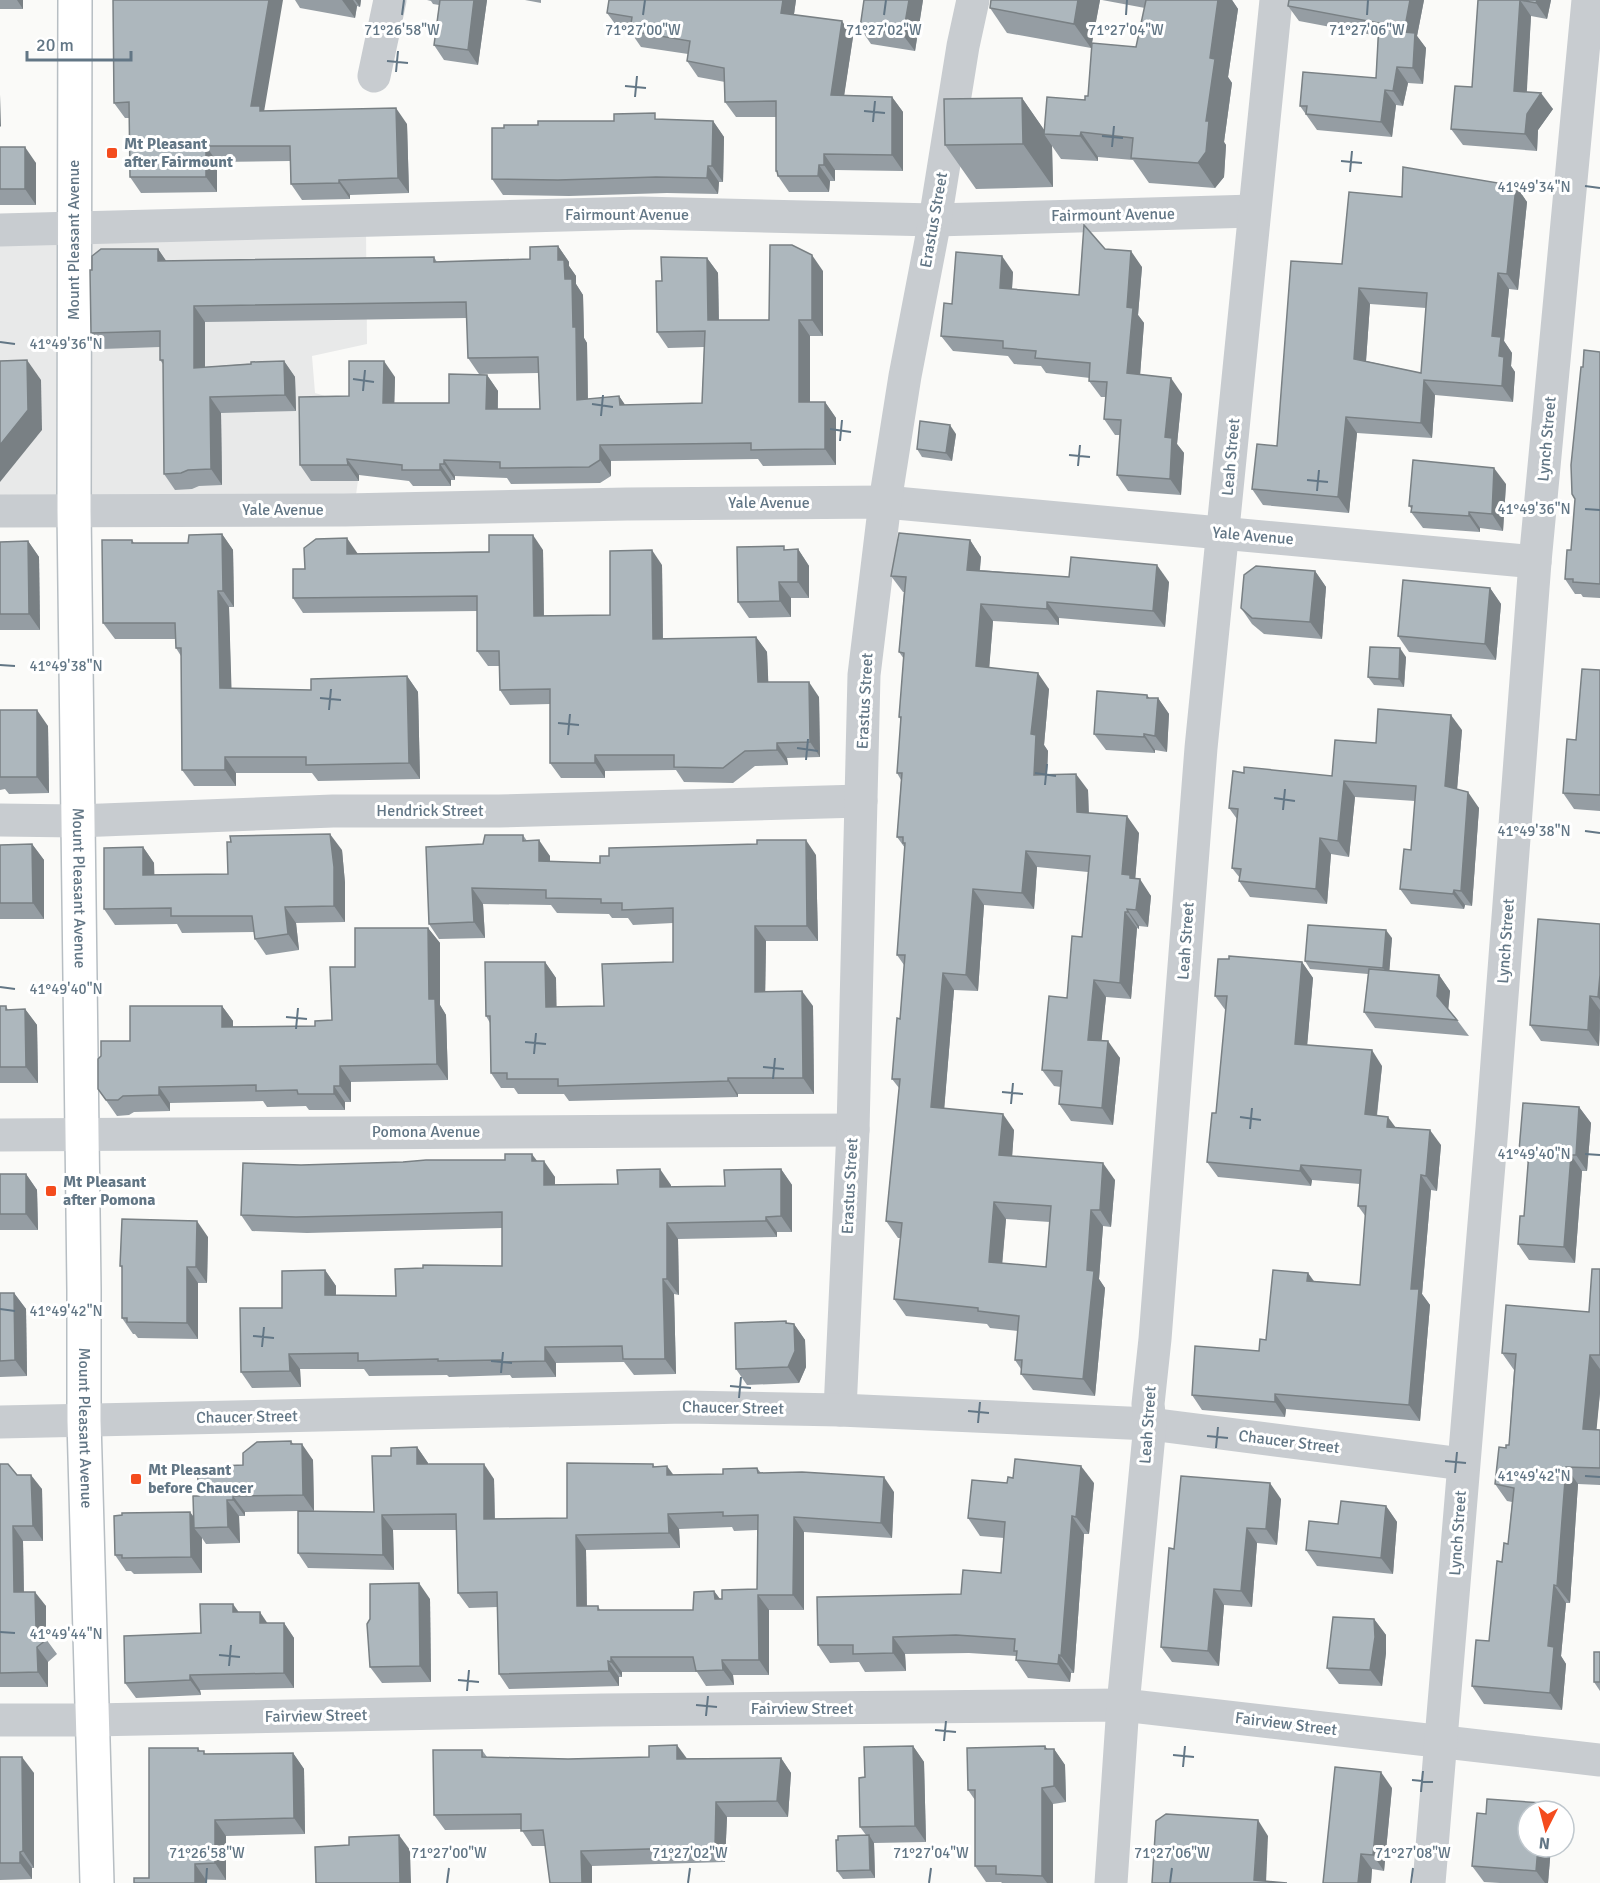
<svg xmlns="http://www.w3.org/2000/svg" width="1600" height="1883" font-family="Signika,sans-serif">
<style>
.built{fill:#e8e9e9}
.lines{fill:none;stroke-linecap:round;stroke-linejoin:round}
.secondary-casing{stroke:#b7bec3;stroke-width:36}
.minor{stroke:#c8ccd0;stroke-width:33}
.secondary{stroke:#fff;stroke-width:33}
.wall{fill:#959da3;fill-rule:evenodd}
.shaded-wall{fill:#798084}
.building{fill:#adb7bd;stroke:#798084;stroke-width:1.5;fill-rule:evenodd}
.ticks{fill:none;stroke:#627685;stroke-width:2}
.poi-dot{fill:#f44c1e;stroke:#fff;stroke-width:2}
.labels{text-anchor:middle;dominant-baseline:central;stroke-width:6;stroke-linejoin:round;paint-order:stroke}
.poi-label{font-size:16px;font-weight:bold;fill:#627685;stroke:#fff;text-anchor:start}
.street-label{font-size:16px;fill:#627685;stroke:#fff}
.ticks-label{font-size:15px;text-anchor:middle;fill:#627685;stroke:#fff;stroke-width:6;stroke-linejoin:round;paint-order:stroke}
</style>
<rect width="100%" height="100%" fill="#fafaf8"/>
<polygon class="built" points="366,229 367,344 312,356 315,393 368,409 354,509 0,514 0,233"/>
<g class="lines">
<defs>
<g id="secondary">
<path id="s1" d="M75 0 74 510 84 1290V1421L97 1883"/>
</g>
</defs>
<use href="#secondary" class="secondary-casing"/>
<g class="minor">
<polyline points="374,76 390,0"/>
<polyline points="0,230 641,213 935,220 1254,211"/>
<polyline points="0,511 345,510 627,504 885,502 1535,562"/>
<polyline points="0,820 77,821 333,811 499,811 861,801"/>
<polyline points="0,1135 853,1130"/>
<polyline points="840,1410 853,1130 864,675 885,502 905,376 935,220 963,46 973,0"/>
<polyline points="0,1422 685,1407 840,1410 1150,1424 1463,1464"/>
<polyline points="0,1720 92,1720 603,1710 1123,1705 1600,1760"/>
<polyline points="1111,1883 1123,1705 1150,1424 1148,1404 1155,1339 1201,748 1276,0"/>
<polyline points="1429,1883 1492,1128 1535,562 1588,0"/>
</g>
<use href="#secondary" class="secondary"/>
</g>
<g class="wall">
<rect x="0" y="0" width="23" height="9"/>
<polygon points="113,0 264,111 407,124 409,193 350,195 350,199 302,200 291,184 290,161 217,162 217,192 141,193 130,177 130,118 125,118 114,103"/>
<polygon points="295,0 361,0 360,7 357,6 355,18 300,8"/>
<polygon points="427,0 487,0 478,65 444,60 434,45 439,5 433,4 431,1"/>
<polygon points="525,0 541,0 541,3"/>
<polygon points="609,0 796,0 794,14 853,37 844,95 892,97 903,112 903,171 835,170 835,181 830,181 829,192 789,192 778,176 778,174 776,171 776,117 736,117 725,102 725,82 698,77 687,61 688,54 641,47 630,31 618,28 607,13"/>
<polygon points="923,0 915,51 871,44 860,28"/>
<polygon points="1100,0 1091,48 1007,33 990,8"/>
<polygon points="1102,0 1232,0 1238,9 1228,77 1232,83 1224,142 1226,145 1224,177 1215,188 1149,183 1133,160 1098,157 1098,161 1061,159 1052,146 1053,187 976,189 945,145 1022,98 1044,130 1085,100 1136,47 1145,8"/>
<polygon points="1424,0 1417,36 1426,48 1423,84 1408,83 1403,106 1396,105 1392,137 1317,130 1300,106 1376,78 1378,36 1299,21 1288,6"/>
<polygon points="1478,0 1551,0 1547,19 1531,16 1526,92 1553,109 1538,130 1537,151 1463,145 1451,129 1472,87"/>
<polygon points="659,119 713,121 724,137 723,182 719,182 718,194 667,193 569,196 503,195 492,179 504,128 538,125"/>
<polygon points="0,147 36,163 36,205 0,205"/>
<path d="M1516 186 1527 202 1518 290 1509 289 1504 341 1512 353 1511 366 1515 372 1513 402 1435 395 1432 438 1357 433 1349 513 1263 505 1252 489 1277 446 1342 264 1402 197ZM1370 304 1426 308 1421 373 1366 361Z"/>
<polygon points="558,246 569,262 569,266 576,276 576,284 583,295 584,338 587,343 588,399 619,396 625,405 702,403 704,347 668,348 657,332 662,281 707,258 718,273 719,320 769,320 823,271 823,336 810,336 810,402 825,402 836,418 836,465 763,466 758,459 611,461 611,476 600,483 511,484 507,478 455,476 455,480 451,480 451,486 413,486 409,481 359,475 359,481 311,481 300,465 349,396 395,377 394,403 449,403 487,375 498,391 498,409 540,409 539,373 479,374 468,358 467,318 205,322 205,367 284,361 295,377 296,411 221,413 222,485 199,486 192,489 175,490 164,474 163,364 160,360 160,347 102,349 91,333 92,270 158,249 166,261 434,257 437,262 530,259"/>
<polygon points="1105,249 1142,267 1138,315 1144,323 1140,375 1182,394 1177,444 1184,453 1181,495 1128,491 1117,475 1120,435 1115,435 1104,419 1106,397 1101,397 1089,381 1090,378 1046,373 1041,366 1014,364 1008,356 953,351 941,336 952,304 1013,272 1012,289 1079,295"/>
<polygon points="1600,352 1600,598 1583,597 1581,594 1575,594 1565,579 1571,550 1575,499 1583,367"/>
<polygon points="956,434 952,461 922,457 917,449"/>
<polygon points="1506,484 1503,531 1480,528 1480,532 1423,528 1411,512 1412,509 1409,506"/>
<polygon points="222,534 233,550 234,607 229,607 231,688 311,690 407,676 418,692 420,779 318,781 312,773 236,773 236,786 194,786 182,770 181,656 176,648 176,639 115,639 103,623 132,540 134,543 188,543"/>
<path d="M970 540 981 557 980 570 1069 577 1169 582 1165 627 1059 618V625L993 621 989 668 1049 689 1044 745 1048 751 1047 775 1088 790 1089 813 1139 833 1135 879 1151 896 1148 927 1139 926V929L1137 928 1131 999 1106 997 1101 1041 1120 1058 1113 1125 1071 1121 1059 1104 1061 1087 1054 1086 1042 1070 1067 998 1082 937 1088 872 1037 867 1034 909 984 905 978 991 954 990 944 1109 1014 1130 1012 1156 1115 1180 1111 1227 1103 1226 1099 1279 1105 1288 1095 1396 1033 1390 1021 1374V1369L1015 1360 1018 1331 990 1328 987 1324 906 1316 894 1299 900 1238H898L886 1221 899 1088 892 1079 900 1019 904 965 897 955 905 848 897 837 901 780 897 773 901 720 899 717 904 659 899 652 904 592H903L891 576ZM1006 1219 1050 1222 1046 1267 1002 1263Z"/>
<polygon points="28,541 39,557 40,630 0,630 0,542"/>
<polygon points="798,549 809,566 809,598 791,598 791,617 749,618 738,602 786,550"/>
<polygon points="543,550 544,616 610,615 662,565 663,639 756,637 767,652 768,682 819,697 820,757 787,758 788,765 755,766 733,783 684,782 676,770 605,771 605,778 561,778 550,763 550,704 510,705 500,690 499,666 488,666 477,651 477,611 303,613 293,598 305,569 358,554"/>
<polygon points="1315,571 1326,587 1322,639 1264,634 1252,624 1241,608"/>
<polygon points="1490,588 1501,604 1496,660 1409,652 1398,636"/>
<polygon points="1406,657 1404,687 1374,685 1368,677"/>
<polygon points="1600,670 1600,811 1574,809 1563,793 1576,740"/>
<polygon points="1147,695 1149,698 1158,698 1169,714 1167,752 1155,750 1155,753 1106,750 1094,734"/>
<polygon points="0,710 48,726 49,793 9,794 5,789 0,790"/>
<polygon points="1462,730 1457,789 1479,808 1472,906 1465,905 1464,909 1411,904 1400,889 1411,850 1415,801 1355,797 1349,857 1331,854 1327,904 1250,897 1239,881 1240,878 1232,868 1237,819 1229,808 1244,773 1332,776 1376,743"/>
<polygon points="523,835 527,841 550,856 550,862 600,863 816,855 818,941 766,941 765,992 813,1006 814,1094 738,1094 738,1097 569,1101 564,1094 518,1094 514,1088 501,1088 491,1073 490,1023 486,1016 545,962 556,978 556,1007 604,1006 673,962 673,923 633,925 628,918 612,918 609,914 557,913 551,905 483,904 485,938 439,939 429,924"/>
<polygon points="32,844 44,860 44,919 0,919 0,845"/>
<polygon points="143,847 154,863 154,875 228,874 342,850 345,883 345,922 296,923 299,950 266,955 255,939 254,932 182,933 177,924 115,925 104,909"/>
<polygon points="1600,924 1600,1029 1599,1046 1541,1041 1530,1025"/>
<polygon points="428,928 440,943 440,1005 446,1015 448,1080 351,1082 351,1102 345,1102 345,1110 309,1110 306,1106 267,1107 263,1101 170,1103 170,1111 134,1112 129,1115 117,1116 98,1089 130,1041 222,1006 233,1021 233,1027 315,1026 332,1020 355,967"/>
<polygon points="1392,938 1389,971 1439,975 1450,991 1448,1009 1457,1020 1469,1036 1375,1028 1364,1012 1368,974 1310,969 1305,961"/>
<polygon points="1302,962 1313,978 1307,1045 1382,1066 1377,1116 1396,1128 1441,1145 1437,1191 1431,1190 1422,1294 1430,1305 1420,1421 1286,1409 1285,1417 1202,1410 1192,1395 1259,1351 1308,1273 1314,1281 1360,1285 1366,1217 1358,1206 1360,1184 1312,1180 1311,1186 1218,1177 1207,1162 1216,1113 1226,1011 1215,996"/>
<polygon points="0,1006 6,1006 8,1010 25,1009 37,1025 38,1083 0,1083"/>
<polygon points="1579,1107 1591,1123 1587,1171 1582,1171 1575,1263 1529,1260 1518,1244 1524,1216 1528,1163 1519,1151"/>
<polygon points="537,1161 555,1177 555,1185 671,1185 671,1187 725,1186 781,1169 792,1185 792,1232 777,1232 777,1237 678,1239 679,1295 674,1294 676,1374 634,1375 624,1362 556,1363 556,1377 512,1378 510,1375 449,1377 447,1375 369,1376 364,1369 300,1369 301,1387 252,1388 241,1372 282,1308 325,1270 336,1286 336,1295 396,1296 502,1266 502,1228 307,1233 252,1231 241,1215 301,1165"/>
<polygon points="0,1174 26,1174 37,1190 38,1230 0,1230"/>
<polygon points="208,1237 207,1283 198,1283 198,1339 138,1338 135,1334 133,1334 122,1318 122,1268 120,1266"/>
<polygon points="1600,1269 1600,1393 1596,1429 1600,1430 1600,1485 1578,1484 1570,1603 1566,1603 1561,1656 1566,1664 1562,1710 1484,1704 1472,1686 1489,1641 1502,1562 1508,1544 1512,1502 1507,1501 1495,1484 1506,1448 1509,1445 1514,1370 1502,1353 1589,1312"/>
<polygon points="0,1293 14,1293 26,1309 27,1376 0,1377"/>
<polygon points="788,1324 794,1324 805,1340 806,1367 799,1383 747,1385 736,1369"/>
<path d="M292 1444 313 1460 314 1511 374 1512 391 1456 417 1447 428 1463V1464L494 1479 495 1519 567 1518 653 1464 654 1466 673 1475 723 1474 757 1468 761 1473 894 1492 892 1538 804 1532V1610H769V1675H733L734 1685 706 1686 697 1672H622V1677H619V1686L509 1689 499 1674 497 1607 469 1608 458 1593 456 1530H393L394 1570 308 1568 298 1553V1511L245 1512V1516H239L240 1543 206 1544 202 1538V1573L134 1574 131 1571H126L115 1555 190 1512 194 1517 199 1496 243 1465ZM732 1527 734 1531 757 1530V1589L722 1599H720L714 1591 693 1610H600L598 1606H587L586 1550 680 1548 679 1529Z"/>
<polygon points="0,1464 17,1475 42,1489 43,1541 23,1541 24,1592 46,1606 46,1639 57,1654 48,1662 48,1687 0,1687"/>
<polygon points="1007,1483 1094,1483 1089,1534 1084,1534 1074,1673 1071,1673 1070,1682 1028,1678 1016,1660 1016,1656 969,1653 905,1654 906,1671 865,1672 859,1662 830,1663 818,1645 961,1594 1001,1573 1004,1538 980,1536 968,1518"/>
<polygon points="1281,1499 1277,1545 1257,1543 1252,1607 1224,1605 1219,1666 1172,1662 1161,1647 1174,1549"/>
<polygon points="1386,1506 1397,1522 1393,1574 1317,1566 1306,1550 1338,1524"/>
<polygon points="430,1599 431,1682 382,1683 370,1667"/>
<polygon points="239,1612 268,1623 284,1623 294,1638 294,1688 200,1690 201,1695 136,1698 125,1683 201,1633"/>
<polygon points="1374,1619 1386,1635 1386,1653 1382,1686 1339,1684 1327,1668"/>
<polygon points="1600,1652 1600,1691 1594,1682"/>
<polygon points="913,1746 924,1762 926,1842 874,1843 875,1878 843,1879 837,1871 866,1835 860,1827 865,1777"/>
<polygon points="1045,1746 1047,1749 1054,1749 1065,1765 1066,1802 1053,1804 1053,1883 1002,1883 1001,1882 986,1882 975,1866 975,1800 968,1790"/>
<polygon points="198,1748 200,1751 206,1754 293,1753 304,1769 305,1834 226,1836 226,1880 149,1878"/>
<polygon points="482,1750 487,1757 568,1759 781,1758 791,1773 788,1817 727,1817 725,1862 592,1866 592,1883 550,1883 545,1846 532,1846 521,1829 445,1830 434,1815"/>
<polygon points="0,1757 34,1773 34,1868 32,1868 32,1879 0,1880"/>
<polygon points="1392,1788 1384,1871 1372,1869 1371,1883 1323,1883"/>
<polygon points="1551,1847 1548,1883 1500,1883 1484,1882 1472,1866"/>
</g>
<g class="shaded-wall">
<polygon points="17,0 23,0 23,9"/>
<polygon points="269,0 283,0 264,112 271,122 251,106"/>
<polygon points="342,0 353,0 357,6 355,18"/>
<polygon points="355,0 361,0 360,7"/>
<polygon points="474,0 487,0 478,65 468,50"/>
<polygon points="783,0 796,0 792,28 781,13"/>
<polygon points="909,0 923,0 915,51 903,35"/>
<polygon points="1078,0 1100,0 1091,48 1074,24"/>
<polygon points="1218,0 1232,0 1238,9 1228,77 1232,83 1224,142 1226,145 1224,177 1215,188 1198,163 1206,121 1210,58"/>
<polygon points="1410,0 1424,0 1417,36 1426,48 1423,84 1413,68 1404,32"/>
<polygon points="1520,0 1531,16 1526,107 1514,91"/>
<polygon points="1537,0 1551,0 1547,19 1536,3"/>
<polygon points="842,21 853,37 842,110 831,95"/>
<polygon points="1397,67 1408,83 1403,106 1393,91"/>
<polygon points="1385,90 1396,105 1392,137 1381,122"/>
<polygon points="1541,93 1553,109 1538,130 1537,151 1525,134 1527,114"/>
<polygon points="0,95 1,127 0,126"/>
<polygon points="892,97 903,112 903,171 892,155"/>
<polygon points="1022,98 1047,134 1044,134 1052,146 1053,187 1023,144"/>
<polygon points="396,108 407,124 409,193 398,178"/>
<polygon points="713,121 724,137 723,182 712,166"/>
<polygon points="1081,132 1098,157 1098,161 1080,136"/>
<polygon points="206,146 217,162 217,192 206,177"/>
<polygon points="25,147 36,163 36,205 25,189"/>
<polygon points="824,154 835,170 835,181 824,165"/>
<polygon points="819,165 830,181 829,192 818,176"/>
<polygon points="708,166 719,182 718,194 707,178"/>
<polygon points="339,180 350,195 350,199 339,183"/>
<polygon points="1516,186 1527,202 1518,290 1507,274"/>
<polygon points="558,246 569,262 569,266 576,276 576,284 583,295 584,338 587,343 588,416 577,400 573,327 565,279 558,260"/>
<polygon points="158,249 169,265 158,261"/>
<polygon points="1131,251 1142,267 1138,315 1144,323 1139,389 1127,373 1127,307"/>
<polygon points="812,255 823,271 823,336 812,320"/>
<polygon points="1002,256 1013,272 1011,304 1000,288"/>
<polygon points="707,258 718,273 719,336 708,320"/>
<polygon points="1498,273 1509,289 1504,341 1512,353 1511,366 1515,372 1513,402 1502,386 1499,356 1492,336"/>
<polygon points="1359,288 1370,304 1365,375 1354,359"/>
<polygon points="194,306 205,322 205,383 194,368"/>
<polygon points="799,320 810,336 810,418 799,402"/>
<polygon points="27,360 41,380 42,430 0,482 0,445"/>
<polygon points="284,361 295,377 296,411 285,395"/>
<polygon points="384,361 395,377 394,419 383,403"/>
<polygon points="487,375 498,391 497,425 486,409"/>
<polygon points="1171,378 1182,394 1177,444 1184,453 1181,495 1170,479 1165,437"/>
<polygon points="1424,380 1435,395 1432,438 1421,423"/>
<polygon points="619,396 630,412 620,405"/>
<polygon points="210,397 221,413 222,485 211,469"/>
<polygon points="825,402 836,418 836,465 825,449"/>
<polygon points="1346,417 1357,433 1349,513 1338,497"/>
<polygon points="950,425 956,434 952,461 946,453"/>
<polygon points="600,445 611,461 611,476 600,460"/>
<polygon points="347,459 359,475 359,481 348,465"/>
<polygon points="444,460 455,476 455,480 444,464"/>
<polygon points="440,464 451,480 451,486 440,470"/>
<polygon points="1494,468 1506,484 1503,531 1492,514"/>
<polygon points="1469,512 1480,528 1480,532 1469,516"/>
<polygon points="222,534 233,550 234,607 223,591"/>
<polygon points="533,535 543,550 544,631 534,616"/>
<polygon points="347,538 358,554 357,569 347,554"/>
<polygon points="970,540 981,557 978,586 967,570"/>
<polygon points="28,541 39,557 40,630 29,614"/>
<polygon points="798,549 809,566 809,598 798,582"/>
<polygon points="652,550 662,565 663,654 653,639"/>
<polygon points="1157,565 1169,582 1165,627 1153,611"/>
<polygon points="1315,571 1326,587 1322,639 1310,622"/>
<polygon points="779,582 791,598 791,617 780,601"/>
<polygon points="1490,588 1501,604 1496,660 1485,644"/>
<polygon points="218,591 229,607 232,704 220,688"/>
<polygon points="1047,602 1059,618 1059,625 1047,609"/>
<polygon points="981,604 993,621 988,683 976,666"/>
<polygon points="756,637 767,652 769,697 758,682"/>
<polygon points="1400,648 1406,657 1404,687 1399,679"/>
<polygon points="1038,673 1049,689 1044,745 1048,751 1046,792 1034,775 1031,734"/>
<polygon points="407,676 418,692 420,779 409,763"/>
<polygon points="809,682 819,697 820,757 810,742"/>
<polygon points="1147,695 1157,710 1158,698 1169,714 1167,752 1155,736"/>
<polygon points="37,710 48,726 49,793 37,777"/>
<polygon points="1451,715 1462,730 1456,802 1445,786"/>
<polygon points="1144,734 1155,750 1155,753 1144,737"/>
<polygon points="777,743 787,758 788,765 777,750"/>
<polygon points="595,755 605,771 605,778 595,763"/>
<polygon points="225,757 236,773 236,786 225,770"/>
<polygon points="1076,774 1088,790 1089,829 1077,812"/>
<polygon points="1344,781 1355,797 1349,857 1338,841"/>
<polygon points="1468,792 1479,808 1472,906 1461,891"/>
<polygon points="1127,816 1139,833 1135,882 1140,879 1151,896 1148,927 1136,910 1122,874"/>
<polygon points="330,834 342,850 345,883 345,922 334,906"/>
<polygon points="1320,838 1331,854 1327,904 1316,889"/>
<polygon points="539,840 550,856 550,877 539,861"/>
<polygon points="806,840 816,855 818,941 807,926"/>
<polygon points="32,844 44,860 44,919 33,903"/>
<polygon points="143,847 154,863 155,891 143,875"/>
<polygon points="1026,851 1037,867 1034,909 1022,893"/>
<polygon points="472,888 483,904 485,938 474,922"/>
<polygon points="973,889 984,905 978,991 966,975"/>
<polygon points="1454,890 1465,905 1464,909 1453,894"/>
<polygon points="285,907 296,923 299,950 288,934"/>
<polygon points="1127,909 1139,926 1139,929 1128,912"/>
<polygon points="1125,912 1137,928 1131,999 1120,983"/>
<polygon points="755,926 766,941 765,1007 755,992"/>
<polygon points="428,928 440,943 440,1005 446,1015 448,1080 437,1064 429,999"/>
<polygon points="1386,930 1392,938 1389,976 1383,968"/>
<polygon points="545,962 556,978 557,1023 546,1007"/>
<polygon points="1302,962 1313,978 1306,1059 1295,1044"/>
<polygon points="943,973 954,990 943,1124 931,1107"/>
<polygon points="1439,975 1450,991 1448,1012 1437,996"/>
<polygon points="1600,975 1600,1000 1598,997"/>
<polygon points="1094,980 1106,997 1100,1056 1088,1040"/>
<polygon points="802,991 813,1006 814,1094 803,1078"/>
<polygon points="1590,996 1600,1010 1599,1046 1588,1030"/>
<polygon points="222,1006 233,1021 233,1042 222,1027"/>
<polygon points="25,1009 37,1025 38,1083 26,1067"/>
<polygon points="1108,1041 1120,1058 1113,1125 1102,1108"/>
<polygon points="1372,1050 1382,1066 1375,1130 1365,1114"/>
<polygon points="340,1066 351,1082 351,1102 340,1086"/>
<polygon points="728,1078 738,1094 738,1097 728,1081"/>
<polygon points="334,1086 345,1102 345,1110 334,1094"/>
<polygon points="159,1087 170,1103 170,1111 159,1095"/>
<polygon points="1579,1107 1591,1123 1587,1171 1576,1155"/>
<polygon points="1003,1114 1014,1130 1011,1172 999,1155"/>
<polygon points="1388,1117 1399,1132 1387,1127"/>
<polygon points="1430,1130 1441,1145 1437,1191 1426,1176"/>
<polygon points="532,1154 543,1169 532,1161"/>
<polygon points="1571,1155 1582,1171 1575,1263 1564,1247"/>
<polygon points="544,1161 555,1177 555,1201 544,1185"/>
<polygon points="1103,1163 1115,1180 1111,1227 1100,1210"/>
<polygon points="1301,1165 1312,1180 1311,1186 1300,1171"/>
<polygon points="660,1169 671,1185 671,1203 660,1187"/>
<polygon points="781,1169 792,1185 792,1232 781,1216"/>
<polygon points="26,1174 37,1190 38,1230 26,1214"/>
<polygon points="1421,1175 1431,1190 1422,1294 1430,1305 1420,1421 1409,1405 1411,1289"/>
<polygon points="994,1202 1006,1219 1001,1278 989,1262"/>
<polygon points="1091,1210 1103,1226 1099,1279 1105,1288 1095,1396 1083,1379 1087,1270"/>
<polygon points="766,1217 777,1232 777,1237 766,1221"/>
<polygon points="197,1221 208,1237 207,1283 196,1267"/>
<polygon points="667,1223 678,1239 679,1295 667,1279"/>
<polygon points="187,1267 198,1283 198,1339 187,1323"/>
<polygon points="325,1270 336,1286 336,1311 325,1295"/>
<polygon points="1308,1273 1318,1288 1307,1281"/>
<polygon points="663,1279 674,1294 676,1374 665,1359"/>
<polygon points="14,1293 26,1309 27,1376 15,1360"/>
<polygon points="786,1321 794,1333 794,1324 805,1340 806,1367 799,1383 788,1367"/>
<polygon points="545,1347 556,1363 556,1377 545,1361"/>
<polygon points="289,1354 300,1369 301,1387 290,1371"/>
<polygon points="1590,1355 1600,1369 1600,1393 1595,1446 1583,1429"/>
<polygon points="1275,1394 1286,1409 1285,1417 1275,1402"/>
<polygon points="291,1441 302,1457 302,1444 313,1460 314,1511 303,1495"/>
<polygon points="417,1447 428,1463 428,1480 417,1464"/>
<polygon points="484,1464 494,1479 495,1535 484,1519"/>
<polygon points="667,1466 678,1481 667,1475"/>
<polygon points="1081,1466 1094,1483 1089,1534 1076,1517"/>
<polygon points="1566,1467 1578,1484 1570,1603 1557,1586"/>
<polygon points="31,1475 42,1489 43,1541 33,1526"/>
<polygon points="884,1477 894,1492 892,1538 881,1523"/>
<polygon points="1270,1483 1281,1499 1277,1545 1266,1529"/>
<polygon points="233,1496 245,1512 245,1516 233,1500"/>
<polygon points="227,1500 239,1516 240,1543 228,1527"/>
<polygon points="1386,1506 1397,1522 1393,1574 1381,1558"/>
<polygon points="190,1512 201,1528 194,1528 202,1538 202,1573 191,1557"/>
<polygon points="668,1514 679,1529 680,1548 669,1533"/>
<polygon points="382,1515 393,1530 394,1570 383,1555"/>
<polygon points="1072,1516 1084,1534 1074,1673 1061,1656"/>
<polygon points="794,1517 804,1532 804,1610 793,1595"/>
<polygon points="13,1526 23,1541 24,1606 14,1592"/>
<polygon points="1247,1528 1257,1543 1252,1607 1241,1591"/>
<polygon points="576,1535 586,1550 587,1621 577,1606"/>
<polygon points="419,1583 430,1599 431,1682 420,1666"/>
<polygon points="1554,1585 1566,1603 1561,1656 1566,1664 1562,1710 1550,1693 1548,1646"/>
<polygon points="1214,1589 1224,1605 1219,1666 1208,1651"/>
<polygon points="714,1591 725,1606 715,1599"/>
<polygon points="35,1592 46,1606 46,1640 36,1628"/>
<polygon points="758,1595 769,1610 769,1675 759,1660"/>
<polygon points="233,1604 243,1618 233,1612"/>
<polygon points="260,1612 270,1627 260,1623"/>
<polygon points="1374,1619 1386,1635 1386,1653 1382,1686 1370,1670"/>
<polygon points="284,1623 294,1638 294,1688 284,1673"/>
<polygon points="893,1637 905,1654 906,1671 893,1653"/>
<polygon points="37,1647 48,1662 48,1687 38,1672"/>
<polygon points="1059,1655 1071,1673 1070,1682 1058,1664"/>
<polygon points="611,1657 622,1672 622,1677 611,1662"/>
<polygon points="722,1660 733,1675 734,1685 723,1670"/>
<polygon points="608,1661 619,1677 619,1686 609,1671"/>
<polygon points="190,1675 200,1690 201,1695 190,1680"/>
<polygon points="677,1745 688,1760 677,1759"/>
<polygon points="913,1746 924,1762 926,1842 915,1826"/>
<polygon points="1045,1746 1054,1760 1054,1749 1065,1765 1066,1802 1054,1786"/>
<polygon points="293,1753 304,1769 305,1834 294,1818"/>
<polygon points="22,1757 34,1773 34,1868 23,1851"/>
<polygon points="781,1758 791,1773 788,1817 777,1801"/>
<polygon points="1381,1772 1392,1788 1384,1871 1373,1855"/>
<polygon points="1042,1788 1053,1804 1053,1883 1047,1883 1042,1876"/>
<polygon points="716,1802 727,1817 725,1862 715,1847"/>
<polygon points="1542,1803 1547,1811 1541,1811"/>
<polygon points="215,1820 226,1836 226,1880 215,1863"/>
<polygon points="1258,1820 1268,1836 1266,1883 1254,1880"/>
<polygon points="399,1835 410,1850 411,1883 400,1883"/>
<polygon points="869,1835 874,1843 875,1878 870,1870"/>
<polygon points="1538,1847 1551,1847 1548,1883 1545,1883 1536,1871"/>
<polygon points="581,1851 592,1866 592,1883 582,1883"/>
<polygon points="20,1852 32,1868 32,1879 20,1863"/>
<polygon points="1361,1854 1372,1869 1371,1883 1358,1883"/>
<polygon points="195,1864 206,1880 206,1883 195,1883"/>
</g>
<g class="building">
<polygon points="113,0 269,0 251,106 260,106 260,111 396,108 398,178 339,180 339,183 291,184 290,146 206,146 206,177 130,177 129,102 114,103"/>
<polygon points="440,0 474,0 468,50 434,45"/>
<polygon points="609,0 783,0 781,13 842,21 831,95 892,97 892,155 824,154 824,165 819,165 818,176 778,176 777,171 776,171 776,101 725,102 724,68 687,61 690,41 630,31 632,17 607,13"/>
<polygon points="864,0 909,0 903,35 860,28"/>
<polygon points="991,0 1078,0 1074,24 990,8"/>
<polygon points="1146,0 1218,0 1210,58 1215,59 1206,121 1209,121 1206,152 1198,163 1131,158 1133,138 1081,132 1080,136 1044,134 1047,97 1085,100 1085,96 1088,96 1092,43 1136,47"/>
<polygon points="1289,0 1410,0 1404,32 1415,33 1413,68 1397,67 1393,91 1385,90 1381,122 1306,114 1307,106 1300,106 1303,72 1376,78 1379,23 1288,6"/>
<polygon points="1478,0 1537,0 1536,3 1520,0 1514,91 1541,93 1527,114 1525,134 1451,129 1455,86 1472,87"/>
<polygon points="1022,98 1023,144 945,145 944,99"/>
<polygon points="655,113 655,119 713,121 712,166 708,166 707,178 656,177 558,180 492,179 492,128 504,128 504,125 538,125 538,121 614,121 614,114"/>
<rect x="0" y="147" width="25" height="42"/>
<path d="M1403 167 1516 186 1507 274 1498 273 1492 336 1501 337 1499 356 1504 357 1502 386 1424 380 1421 423 1346 417 1338 497 1252 489 1257 444 1277 446 1291 261 1342 264 1349 192 1402 197ZM1359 288 1427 293 1421 373 1354 359Z"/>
<polygon points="1084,225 1105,249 1131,251 1127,307 1133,308 1127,373 1171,378 1165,437 1172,438 1170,479 1117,475 1121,420 1104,419 1107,382 1089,381 1090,363 1035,358 1036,351 1003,348 1003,341 941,336 944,303 952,304 956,252 1002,256 1000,288 1079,295"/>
<polygon points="770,245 792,245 812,255 812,320 799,320 799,402 825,402 825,449 751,450 751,443 600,445 600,460 589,467 500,468 500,462 444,460 444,464 440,464 440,470 402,470 402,465 347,459 348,465 300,465 299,397 349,396 349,361 384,361 383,403 449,403 449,374 487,375 486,409 540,409 538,357 468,358 466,302 194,306 194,368 251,364 251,362 284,361 285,395 210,397 211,469 188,470 181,473 164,474 163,360 160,360 160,331 91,333 90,270 92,270 92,256 101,249 158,249 158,261 434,257 434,262 530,259 530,247 558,246 558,260 564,260 565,279 572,279 573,327 576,327 577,400 619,396 620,405 702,403 705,331 657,332 656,281 662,281 661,257 707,258 708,320 769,320"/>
<polygon points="1584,350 1600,352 1600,584 1573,582 1573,579 1565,579 1567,550 1571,550 1575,499 1572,494 1571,465 1581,367 1583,367"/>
<polygon points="27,360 28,410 0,445 0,361"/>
<polygon points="920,421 950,425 946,453 917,449"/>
<polygon points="1413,460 1494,468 1492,514 1469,512 1469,516 1411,512 1412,506 1409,506"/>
<path d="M899 533 970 540 967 570 1069 577 1071 557 1157 565 1153 611 1047 602V609L981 604 976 666 1038 673 1031 734 1036 735 1034 775 1076 774 1077 812 1127 816 1122 874 1130 875V878L1140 879 1136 910 1127 909 1128 912H1125L1120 983 1094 980 1088 1040 1108 1041 1102 1108 1059 1104 1062 1071 1042 1070 1049 996 1067 998 1072 936 1082 937 1090 856 1026 851 1022 893 973 889 966 975 943 973 931 1107 1003 1114 999 1155 1103 1163 1100 1210H1091L1087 1270 1094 1271 1083 1379 1021 1374 1022 1360H1015L1019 1316 978 1311V1308L894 1299 902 1223 886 1221 900 1079H892L897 1018 900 1019 905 955H897L905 843H903V837H897L902 773H897L901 717H899L904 653 899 652 906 577 891 576ZM994 1202 1051 1206 1046 1267 989 1262Z"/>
<polygon points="222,534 223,591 218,591 220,688 311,690 311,679 407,676 409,763 306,765 306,757 225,757 225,770 182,770 181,648 176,648 175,623 103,623 102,540 132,540 132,543 188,543 189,535"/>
<polygon points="489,535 533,535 534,616 610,615 610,551 652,550 653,639 756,637 758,682 809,682 810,742 777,743 777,750 745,751 723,768 674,767 674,755 595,755 595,763 550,763 550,689 500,690 499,651 477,651 477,596 293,598 293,569 305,569 304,548 316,539 347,538 347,554 489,552"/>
<polygon points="28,541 29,614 0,614 0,542"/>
<polygon points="784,546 784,550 798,549 798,582 779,582 780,601 738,602 737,547"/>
<polygon points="1256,566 1315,571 1310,622 1252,618 1241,608 1244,575"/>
<polygon points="1403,580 1490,588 1485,644 1398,636"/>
<polygon points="1370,647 1400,648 1399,679 1368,677"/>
<polygon points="1582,669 1600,670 1600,795 1563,793 1567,739 1576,740"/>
<polygon points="1097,691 1147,695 1147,698 1158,698 1155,736 1144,734 1144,737 1094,734"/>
<polygon points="1378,709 1451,715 1445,786 1468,792 1461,891 1454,890 1453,894 1400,889 1404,849 1411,850 1416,786 1344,781 1338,841 1320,838 1316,889 1239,881 1241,869 1232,868 1238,809 1229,808 1233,771 1244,773 1244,767 1332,776 1335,740 1376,743"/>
<rect x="0" y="710" width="37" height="67"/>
<polygon points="330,834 334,867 334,906 285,907 288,934 255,939 252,916 171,916 171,908 104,909 104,848 143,847 143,875 228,874 227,842 231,842 230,836"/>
<polygon points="485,835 523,835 523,841 539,840 539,861 600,863 600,856 609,856 609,848 757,844 757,840 806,840 807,926 755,926 755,992 802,991 803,1078 728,1078 728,1081 558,1086 558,1079 507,1079 507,1073 491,1073 490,1016 486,1016 485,962 545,962 546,1007 604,1006 602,964 673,962 673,908 622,910 622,903 601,903 601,899 546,898 546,890 472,888 474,922 429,924 426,847 483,844"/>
<polygon points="32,844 33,903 0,903 0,845"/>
<polygon points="1538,919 1600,924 1600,975 1598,997 1590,996 1588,1030 1530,1025"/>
<polygon points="1308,925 1386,930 1383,968 1305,961"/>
<polygon points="355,928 428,928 429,999 435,999 437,1064 340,1066 340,1086 334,1086 334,1094 298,1094 297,1090 256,1091 256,1085 159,1087 159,1095 123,1096 118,1100 106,1100 98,1089 98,1059 101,1056 101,1041 130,1041 130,1006 222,1006 222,1027 315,1026 315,1021 332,1020 330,967 355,967"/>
<polygon points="1229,956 1302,962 1295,1044 1372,1050 1365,1114 1388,1117 1387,1127 1430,1130 1426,1176 1421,1175 1411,1289 1419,1289 1409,1405 1275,1394 1275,1402 1192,1395 1195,1346 1259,1351 1260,1339 1266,1340 1273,1270 1308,1273 1307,1281 1360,1285 1366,1206 1358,1206 1361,1170 1301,1165 1300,1171 1207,1162 1212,1113 1216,1113 1227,996 1215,996 1218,959 1229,959"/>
<polygon points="1369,969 1439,975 1437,996 1457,1020 1364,1012"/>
<polygon points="0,1006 6,1006 6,1010 25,1009 26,1067 0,1067"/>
<polygon points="1523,1103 1579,1107 1576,1155 1571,1155 1564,1247 1518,1244 1520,1216 1524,1216 1529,1152 1519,1151"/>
<polygon points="505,1154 532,1154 532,1161 544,1161 544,1185 618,1184 617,1170 660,1169 660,1187 725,1186 724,1170 781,1169 781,1216 766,1217 766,1221 667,1223 667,1279 663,1279 665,1359 623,1359 622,1346 545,1347 545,1361 501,1362 501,1360 438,1361 438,1359 358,1361 358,1353 289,1354 290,1371 241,1372 240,1308 282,1308 282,1271 325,1270 325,1295 396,1296 395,1269 423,1268 423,1265 502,1266 502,1212 296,1217 241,1215 243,1163 301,1165 403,1162 426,1160 505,1160"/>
<rect x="0" y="1174" width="26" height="40"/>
<polygon points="122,1219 197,1221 196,1267 187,1267 187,1323 127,1322 127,1318 122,1318 122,1266 120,1266"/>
<polygon points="1592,1269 1600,1269 1600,1355 1590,1355 1583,1429 1600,1430 1600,1468 1566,1467 1557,1586 1554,1585 1548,1646 1554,1647 1550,1693 1472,1686 1476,1640 1489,1641 1497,1561 1502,1562 1504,1543 1508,1544 1514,1488 1495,1484 1499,1447 1506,1448 1506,1445 1509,1445 1516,1354 1502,1353 1506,1305 1589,1312"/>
<polygon points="0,1293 14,1293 15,1360 0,1361"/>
<polygon points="786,1321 786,1323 794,1324 795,1351 788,1367 736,1369 735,1323"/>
<polygon points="291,1441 291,1444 302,1444 303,1495 233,1496 233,1500 227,1500 228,1527 194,1528 193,1496 199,1496 197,1467 243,1465 243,1453 257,1442"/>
<path d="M417 1447V1464H484V1519L567 1518V1463L653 1464V1467L667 1466V1475L723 1474V1469L757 1468 758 1473 802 1472 884 1477 881 1523 794 1517 793 1595H758L759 1660H722L723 1670 696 1671 693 1657H611V1662L608 1661 609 1671 499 1674 497 1592 458 1593 456 1514 382 1515 383 1555 298 1553V1511L374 1512 372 1456H391V1448ZM723 1512V1516L758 1515 757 1589 722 1590V1599H715L714 1591 694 1592 693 1610H598V1606H577L576 1535 669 1533 668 1514Z"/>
<polygon points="1015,1459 1081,1466 1076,1517 1072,1516 1061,1656 1059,1655 1058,1664 1016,1660 1017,1651 1014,1651 1015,1639 956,1635 893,1637 893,1653 853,1654 853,1645 818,1645 817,1597 961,1594 963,1570 1001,1573 1005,1522 968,1518 972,1480 1007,1483 1008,1477 1013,1478"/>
<polygon points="0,1464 8,1464 17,1475 31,1475 33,1526 13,1526 14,1592 35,1592 36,1628 46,1640 37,1647 38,1672 0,1673"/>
<polygon points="1181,1476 1270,1483 1266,1529 1247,1528 1241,1591 1214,1589 1208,1651 1161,1647 1169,1548 1174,1549"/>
<polygon points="1341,1501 1386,1506 1381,1558 1306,1550 1309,1521 1338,1524"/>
<polygon points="190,1512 191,1557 122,1558 122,1555 115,1555 114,1516 122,1515 122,1513"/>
<polygon points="419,1583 420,1666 370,1667 367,1624 370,1619 370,1584"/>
<polygon points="200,1604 233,1604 233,1612 260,1612 260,1623 284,1623 284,1673 190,1675 190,1680 125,1683 124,1636 201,1633"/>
<polygon points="1333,1617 1374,1619 1375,1637 1370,1670 1327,1668"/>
<rect x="1594" y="1652" width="6" height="30"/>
<polygon points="677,1745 677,1759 781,1758 777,1801 716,1802 715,1847 581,1851 582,1883 550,1883 543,1830 521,1831 521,1814 434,1815 433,1750 482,1750 482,1757 568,1759 649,1757 649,1746"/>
<polygon points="913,1746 915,1826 860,1827 859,1778 865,1777 864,1747"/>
<polygon points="1045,1746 1045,1749 1054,1749 1054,1786 1042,1788 1042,1876 996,1874 996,1866 975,1866 975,1790 968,1790 967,1748"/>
<polygon points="149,1748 198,1748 198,1751 204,1751 204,1754 293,1753 294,1818 215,1820 215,1863 195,1864 195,1883 134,1883 134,1878 149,1878"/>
<polygon points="0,1757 22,1757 23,1851 20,1852 20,1863 0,1863"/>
<polygon points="1335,1767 1381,1772 1373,1855 1361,1854 1358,1883 1323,1883"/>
<polygon points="1487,1799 1542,1803 1541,1811 1528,1811 1528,1847 1538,1847 1536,1871 1472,1866 1477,1813 1486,1814"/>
<polygon points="1166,1814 1258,1820 1254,1880 1287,1883 1152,1883 1156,1821"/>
<polygon points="399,1835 400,1883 316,1883 315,1847 349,1845 349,1837"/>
<polygon points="869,1835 870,1870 837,1871 836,1840 838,1840 838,1836"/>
</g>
<path class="ticks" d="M402 15 404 0M643 15 645 0M884 15 886 0M1126 15 1127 0M1367 15 1368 0M387 61 408 63M396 72 398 51M625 86 646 88M635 97 637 76M864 111 885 113M873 122 875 101M1102 136 1123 138M1112 147 1114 126M1341 161 1362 163M1350 172 1352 151M1585 186 1600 188M0 342 15 344M353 379 374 382M363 391 365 370M592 404 613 407M601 416 603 395M830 429 851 432M840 441 842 420M1069 455 1090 457M1078 466 1080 445M1307 480 1328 482M1317 491 1319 470M1585 509 1600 510M0 665 15 666M320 698 341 700M329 710 331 689M558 723 579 725M568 735 570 714M797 748 818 751M806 760 808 739M1035 773 1056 776M1045 785 1047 764M1274 798 1295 801M1283 810 1285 789M1585 831 1600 833M0 987 15 989M286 1017 307 1019M296 1029 298 1008M525 1042 546 1044M534 1054 536 1033M763 1067 784 1069M773 1079 775 1058M1002 1092 1023 1094M1011 1104 1013 1083M1240 1117 1261 1120M1250 1129 1252 1108M1585 1154 1600 1155M0 1309 15 1311M253 1336 274 1338M262 1347 264 1327M491 1361 512 1363M501 1373 503 1352M730 1386 751 1388M739 1398 741 1377M968 1411 989 1413M978 1423 980 1402M1207 1436 1228 1438M1216 1448 1218 1427M1445 1461 1466 1463M1455 1473 1457 1452M1585 1476 1600 1477M0 1632 15 1633M219 1655 240 1657M229 1666 231 1645M458 1680 479 1682M467 1691 469 1670M696 1705 717 1707M706 1716 708 1696M935 1730 956 1732M944 1741 946 1721M1173 1755 1194 1757M1183 1767 1185 1746M1412 1780 1433 1782M1421 1792 1423 1771M206 1883 207 1868M447 1883 449 1868M688 1883 690 1868M929 1883 931 1868M1170 1883 1172 1868M1411 1883 1413 1868"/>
<g class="poi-dot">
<rect x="106" y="147" width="12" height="12" rx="3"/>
<rect x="45" y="1185" width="12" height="12" rx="3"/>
<rect x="130" y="1473" width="12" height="12" rx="3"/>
</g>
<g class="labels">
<g class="poi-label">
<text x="124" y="144">Mt Pleasant<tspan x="124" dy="18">after Fairmount</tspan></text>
<text x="63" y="1182">Mt Pleasant<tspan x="63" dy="18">after Pomona</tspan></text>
<text x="148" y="1470">Mt Pleasant<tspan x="148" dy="18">before Chaucer</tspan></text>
</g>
<g class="street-label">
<text x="627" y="215">Fairmount Avenue</text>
<text transform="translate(1113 215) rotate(-1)">Fairmount Avenue</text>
<text transform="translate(934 220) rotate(-80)">Erastus Street</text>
<text transform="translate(74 240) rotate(-90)">Mount Pleasant Avenue</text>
<text transform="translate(1547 439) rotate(-85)">Lynch Street</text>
<text transform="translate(1231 457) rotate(-85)">Leah Street</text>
<text x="769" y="503">Yale Avenue</text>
<text x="283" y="510">Yale Avenue</text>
<text transform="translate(1253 536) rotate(5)">Yale Avenue</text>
<text transform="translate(865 701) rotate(-87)">Erastus Street</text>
<text x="430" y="811">Hendrick Street</text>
<text stroke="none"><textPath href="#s1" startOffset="888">Mount Pleasant Avenue</textPath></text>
<text transform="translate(1186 941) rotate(-86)">Leah Street</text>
<text transform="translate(1506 941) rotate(-86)">Lynch Street</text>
<text x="426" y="1132">Pomona Avenue</text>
<text transform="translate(850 1186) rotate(-87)">Erastus Street</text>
<text transform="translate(733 1408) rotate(1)">Chaucer Street</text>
<text transform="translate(247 1417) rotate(-1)">Chaucer Street</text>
<text transform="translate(1148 1425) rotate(-86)">Leah Street</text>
<text stroke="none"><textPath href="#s1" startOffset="1428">Mount Pleasant Avenue</textPath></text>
<text transform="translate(1289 1442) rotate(7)">Chaucer Street</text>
<text transform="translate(1458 1533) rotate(-86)">Lynch Street</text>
<text x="802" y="1709">Fairview Street</text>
<text transform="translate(316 1716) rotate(-1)">Fairview Street</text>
<text transform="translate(1286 1724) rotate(7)">Fairview Street</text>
</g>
</g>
<g class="ticks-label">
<text x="402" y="35">71°26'58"W</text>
<text x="643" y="35">71°27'00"W</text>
<text x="884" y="35">71°27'02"W</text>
<text x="1126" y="35">71°27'04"W</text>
<text x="1367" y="35">71°27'06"W</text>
<text x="1534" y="192">41°49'34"N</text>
<text x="66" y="349">41°49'36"N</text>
<text x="1534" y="514">41°49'36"N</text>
<text x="66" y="671">41°49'38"N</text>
<text x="1534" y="836">41°49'38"N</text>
<text x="66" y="994">41°49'40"N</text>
<text x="1534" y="1159">41°49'40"N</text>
<text x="66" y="1316">41°49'42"N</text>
<text x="1534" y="1481">41°49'42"N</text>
<text x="66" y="1639">41°49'44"N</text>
<text x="207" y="1858">71°26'58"W</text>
<text x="449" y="1858">71°27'00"W</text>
<text x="690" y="1858">71°27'02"W</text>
<text x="931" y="1858">71°27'04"W</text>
<text x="1172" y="1858">71°27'06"W</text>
<text x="1413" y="1858">71°27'08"W</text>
</g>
<g transform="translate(1546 1829) rotate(186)"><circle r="28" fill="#ffffff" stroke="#c0c8ce" stroke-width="1.5"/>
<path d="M0-4.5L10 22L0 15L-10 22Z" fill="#f44c1e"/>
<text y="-9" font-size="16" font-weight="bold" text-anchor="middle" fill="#627685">N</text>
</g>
<path d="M27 51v9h104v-9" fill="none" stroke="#627685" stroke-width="3"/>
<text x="36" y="51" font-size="18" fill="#627685" stroke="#ffffff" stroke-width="4.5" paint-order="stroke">20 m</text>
</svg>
